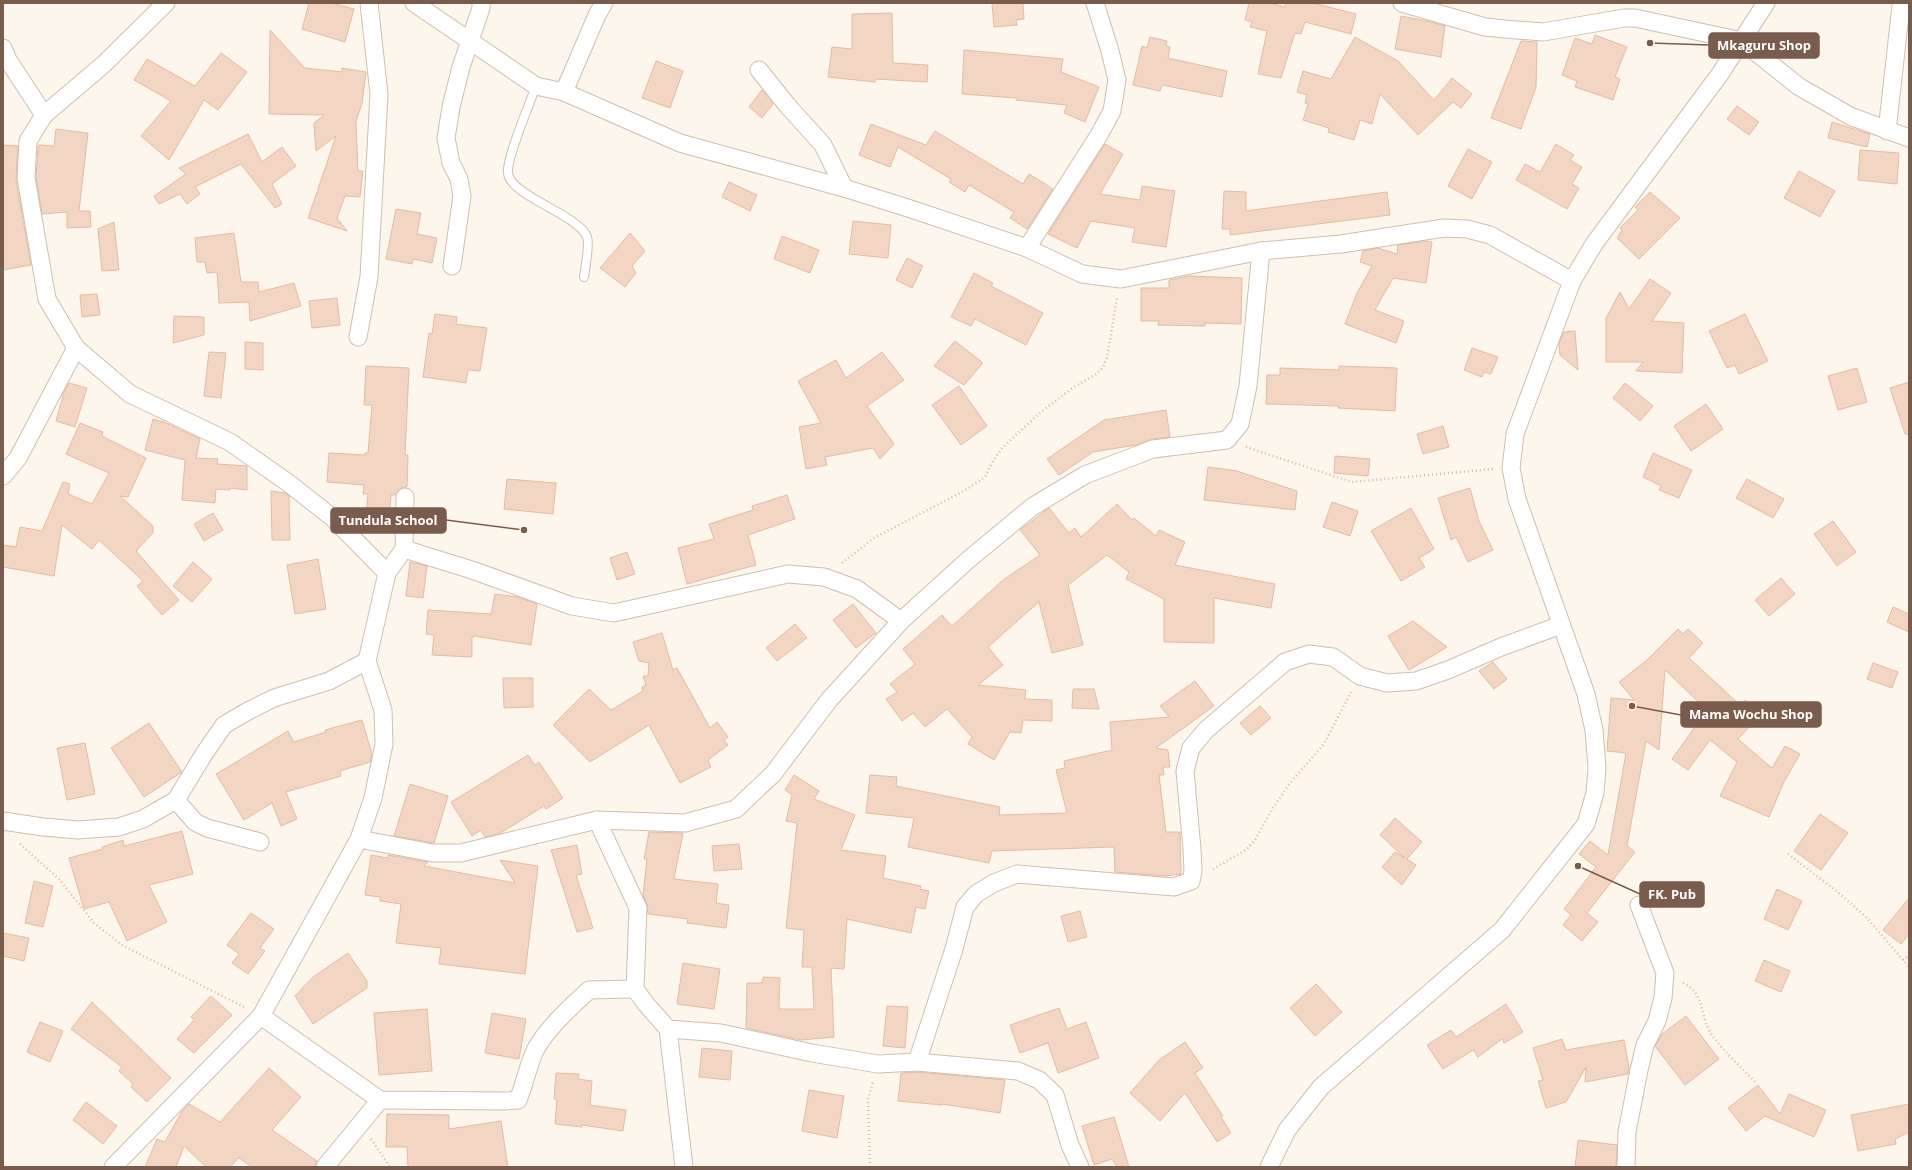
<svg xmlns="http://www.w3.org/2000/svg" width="1912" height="1170" font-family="'Open Sans',sans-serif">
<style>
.building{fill:#f3d5c3;stroke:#e6bba3}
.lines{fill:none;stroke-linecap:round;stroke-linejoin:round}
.lane-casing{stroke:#d1beb0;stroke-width:10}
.street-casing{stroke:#d1beb0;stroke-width:19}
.path{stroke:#d9b8a5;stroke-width:2.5;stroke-dasharray:1 3;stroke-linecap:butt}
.lane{stroke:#fff;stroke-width:8}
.street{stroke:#fff;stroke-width:17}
.leader{fill:none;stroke:#7a5c4d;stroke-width:1.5}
.callout-dot{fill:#7a5c4d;stroke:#fffaf3;stroke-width:1.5}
.callout{fill:#7a5c4d;stroke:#7a5c4d;stroke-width:1.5}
.callout-label{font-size:13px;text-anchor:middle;font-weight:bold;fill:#fff}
</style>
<rect width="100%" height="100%" fill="#fdf6ec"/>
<g class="building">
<polygon points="309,3 331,3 354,9 345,42 302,29"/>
<polygon points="992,3 1023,3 1024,19 1016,20 1017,25 994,27"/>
<polygon points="1249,3 1270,3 1285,7 1286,3 1313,3 1356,14 1351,34 1305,22 1301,34 1295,33 1281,78 1258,74 1267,31 1250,27 1252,22 1245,20"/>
<polygon points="892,13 893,63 928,65 927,82 875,79 875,82 828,77 832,47 852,49 852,14"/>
<polygon points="1401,16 1427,21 1445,26 1441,57 1395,49"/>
<polygon points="270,30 305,68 342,72 342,68 366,72 362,103 356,122 358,171 363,171 360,197 345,196 337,218 347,231 308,218 317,192 318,193 318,189 336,136 316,151 314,123 324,115 269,114"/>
<polygon points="1595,35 1627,47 1615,77 1620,79 1613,100 1575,87 1577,81 1562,75 1575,38 1592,44"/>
<polygon points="1150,37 1167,41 1166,46 1170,47 1168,58 1227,71 1222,97 1162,85 1160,91 1133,85 1142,46 1147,48"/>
<polygon points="1355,37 1398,61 1434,100 1452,78 1472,94 1461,108 1453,102 1418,135 1380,94 1372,124 1360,120 1354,140 1328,132 1329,128 1303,120 1308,104 1305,103 1307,95 1297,92 1303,71 1331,79"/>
<polygon points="1521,41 1537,42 1536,87 1521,129 1491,118"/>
<polygon points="964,50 1063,59 1061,72 1099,87 1085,122 1064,113 1067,105 1016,100 1016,98 962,94"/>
<polygon points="221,53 247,72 218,110 204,100 169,160 141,136 171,101 134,80 147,59 195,86"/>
<polygon points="656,61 683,71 670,108 642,98"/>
<polygon points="762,90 773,104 762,118 749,107"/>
<polygon points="1737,106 1759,122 1749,135 1727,119"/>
<polygon points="1832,122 1870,134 1867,147 1828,138"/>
<polygon points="871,124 926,145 935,131 1023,184 1029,174 1053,189 1027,229 1010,218 1014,212 969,185 965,192 949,182 951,179 898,147 890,167 859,155"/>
<polygon points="56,129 88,133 79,211 90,211 91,227 67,228 67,212 42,214 36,177 38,148 39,145 54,146"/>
<polygon points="248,134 262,162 282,147 296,166 272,184 282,204 275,208 241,164 195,187 200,194 187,204 180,194 159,204 154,196 186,174 179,168"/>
<polygon points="1105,144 1123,154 1100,194 1140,200 1142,186 1175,191 1166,247 1132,242 1135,228 1091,221 1077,248 1048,234"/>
<polygon points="1556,144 1574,155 1570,160 1582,167 1572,184 1579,188 1567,209 1516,180 1525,164 1540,172"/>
<polygon points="3,145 18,146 16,180 31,265 3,270"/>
<polygon points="1468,149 1492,162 1472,199 1448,186"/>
<polygon points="1860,150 1899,153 1897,184 1858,180"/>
<polygon points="1799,171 1835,191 1820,217 1784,198"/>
<polygon points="729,182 757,195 750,211 722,197"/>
<polygon points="1224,191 1246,192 1246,211 1387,192 1390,215 1230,235 1230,229 1222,229"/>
<polygon points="1650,192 1680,218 1639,259 1617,238 1622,230 1620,228 1638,210 1635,207"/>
<polygon points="396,209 421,213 417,234 437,238 432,263 413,259 412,264 386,259"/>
<polygon points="853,221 891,225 888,258 849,254"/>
<polygon points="114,222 119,270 102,271 98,229"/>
<polygon points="234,233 241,282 258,282 259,292 294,283 301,306 250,321 249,302 219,303 217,272 207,273 205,262 197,262 195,238"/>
<polygon points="630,233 645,251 632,266 636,273 625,287 600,268"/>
<polygon points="782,236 819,250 810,273 774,259"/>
<polygon points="1425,241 1432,242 1426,283 1393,278 1375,310 1404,321 1396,343 1345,324 1357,293 1372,266 1360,262 1363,251 1378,248 1397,254 1398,245"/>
<polygon points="907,258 923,266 912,288 896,280"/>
<polygon points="974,273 993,283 991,286 1043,313 1026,345 975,319 971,326 951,317"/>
<polygon points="1189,276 1242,278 1241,324 1205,323 1205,326 1158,325 1159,321 1141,321 1141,288 1169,288 1169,280"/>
<polygon points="1650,279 1671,293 1652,321 1684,323 1682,373 1636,371 1643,362 1606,362 1606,318 1620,292 1629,309"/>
<polygon points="97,294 100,315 82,317 80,295"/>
<polygon points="337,298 340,325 312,328 309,301"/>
<polygon points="435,314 457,317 456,324 487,328 480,371 468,370 466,383 423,377 429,333 432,334"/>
<polygon points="1745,314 1768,361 1739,374 1735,365 1727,368 1709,331"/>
<polygon points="174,316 204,317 204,335 173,343"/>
<polygon points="1575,331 1578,370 1560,355 1559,343 1564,332"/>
<polygon points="955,341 983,363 964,385 934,366"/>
<polygon points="245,342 263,343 263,370 245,369"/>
<polygon points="1472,348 1498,357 1491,374 1484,372 1482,377 1464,370"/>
<polygon points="209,352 226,353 221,398 204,396"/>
<polygon points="882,352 904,380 867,406 894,444 880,459 873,448 825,457 827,465 806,469 799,427 821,423 798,381 836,360 846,378"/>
<polygon points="366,366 409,368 405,455 408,455 407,487 401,488 395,495 391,495 389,517 366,515 368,494 363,494 364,485 327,482 329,453 365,455 365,453 368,453 372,405 364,405"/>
<polygon points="1339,366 1397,368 1395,411 1338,408 1338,406 1266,404 1267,375 1280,375 1280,368 1339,370"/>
<polygon points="1857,368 1867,402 1838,410 1828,376"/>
<polygon points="1909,382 1909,434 1905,434 1890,388"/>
<polygon points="69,383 87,388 75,427 56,421 64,392"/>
<polygon points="1625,383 1653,406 1640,421 1613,398"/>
<polygon points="959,386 987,426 961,445 932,405"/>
<polygon points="1706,404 1723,429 1691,451 1674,426"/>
<polygon points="1166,410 1170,437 1152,439 1136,445 1093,452 1059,475 1047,459 1104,420"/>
<polygon points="153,419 164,422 200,439 196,458 218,459 217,464 247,466 247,490 231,488 230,490 216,489 215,503 182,500 185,460 145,450"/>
<polygon points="80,423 103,432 102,436 146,458 128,497 120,496 153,526 153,533 136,551 179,600 162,615 137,586 143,581 99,540 92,549 62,525 54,576 3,567 3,545 16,547 20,527 42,531 63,482 70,484 68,494 92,504 109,473 66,454"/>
<polygon points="1443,426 1449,447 1423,454 1417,434"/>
<polygon points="1653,453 1692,470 1679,498 1659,490 1661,486 1643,477"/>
<polygon points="1335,456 1370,459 1368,476 1334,473"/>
<polygon points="1208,467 1237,471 1297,491 1295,510 1204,500"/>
<polygon points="507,479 556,483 553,514 504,509"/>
<polygon points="1747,479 1784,499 1773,518 1736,498"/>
<polygon points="1470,488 1479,521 1493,550 1468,562 1456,537 1451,540 1438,498"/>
<polygon points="271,491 285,493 289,496 290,540 272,540"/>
<polygon points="787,495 795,519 748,535 756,565 687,584 678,548 714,539 709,524 753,510 752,506"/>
<polygon points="1332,502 1358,511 1350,536 1323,527"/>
<polygon points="1117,504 1132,520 1134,518 1156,536 1159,530 1185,542 1175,565 1275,584 1271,608 1214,598 1214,643 1164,642 1164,599 1126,579 1129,572 1107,555 1068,585 1083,645 1052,653 1039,602 988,647 1003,665 978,685 1026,690 1025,699 1052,700 1052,721 1023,720 1021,733 1010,732 994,760 968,744 972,737 947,709 925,727 913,713 902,721 886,699 897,692 890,684 915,664 903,649 942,615 952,626 1003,580 1040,555 1020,530 1049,508 1069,533 1075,528 1081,537"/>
<polygon points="1411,508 1434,549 1419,558 1425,567 1401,581 1371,531"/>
<polygon points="213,513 223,530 204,541 194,524"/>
<polygon points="1833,521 1856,552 1837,566 1814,534"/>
<polygon points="627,552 635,574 617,580 610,558"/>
<polygon points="318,559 326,609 295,614 287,565"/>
<polygon points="193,562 212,579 192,602 173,586"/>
<polygon points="410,562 427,566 423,598 406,596"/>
<polygon points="1781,578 1795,594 1769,616 1755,600"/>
<polygon points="495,594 518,597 537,604 531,645 474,636 474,637 472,637 472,657 432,655 434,635 426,634 428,610 491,614"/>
<polygon points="853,604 876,633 856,648 833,620"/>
<polygon points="1893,607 1909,614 1909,632 1887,622"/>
<polygon points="1413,621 1447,647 1409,670 1388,636"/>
<polygon points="795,624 807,638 777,661 766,648"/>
<polygon points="1678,629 1683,634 1688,629 1703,643 1689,658 1740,705 1745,700 1761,714 1738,739 1772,768 1785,746 1800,754 1784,782 1769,817 1720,796 1737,762 1710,740 1688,770 1672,759 1707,710 1665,670 1659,750 1646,741 1627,846 1635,852 1587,913 1598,922 1582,941 1563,925 1571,915 1564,909 1596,867 1579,854 1590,841 1608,855 1626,753 1607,751 1611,698 1634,700 1619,682 1647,660"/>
<polygon points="662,633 673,670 677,668 710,728 717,722 728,737 724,740 728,745 708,760 711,767 680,783 649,725 590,762 553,725 589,689 611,710 643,691 642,687 646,685 643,676 648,676 649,663 639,661 633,642"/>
<polygon points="1493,662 1507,679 1494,689 1479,671"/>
<polygon points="1873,663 1898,672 1892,688 1867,679"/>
<polygon points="503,678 533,678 533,707 504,708"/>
<polygon points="1195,681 1214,706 1156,748 1168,750 1170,767 1163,767 1164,775 1159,775 1166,832 1180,832 1181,874 1166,876 1115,872 1114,847 992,851 989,863 908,847 914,818 866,813 870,775 897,777 896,786 1000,807 999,815 1067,813 1056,770 1065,768 1064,761 1112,750 1110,722 1169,717 1160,706"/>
<polygon points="1073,689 1094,689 1099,709 1072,708"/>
<polygon points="1260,706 1271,718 1251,735 1240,723"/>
<polygon points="362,720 372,754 370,762 340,771 341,776 286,792 297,819 281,826 272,803 244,820 216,774 288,731 294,742 326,732 325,730"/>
<polygon points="149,723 182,772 144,797 111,748"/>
<polygon points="85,743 95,794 67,800 57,748"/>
<polygon points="528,755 535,765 539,762 563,798 546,809 544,806 499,834 485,837 481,830 472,836 451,802"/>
<polygon points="794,775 819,791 814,799 855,815 841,850 886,856 883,878 921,886 920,889 929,891 925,909 916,907 911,933 847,919 844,969 831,968 834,1037 801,1040 746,1028 747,983 762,983 763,977 780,978 779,1009 814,1009 812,967 802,967 804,930 786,928 797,823 786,821 792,795 785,790"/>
<polygon points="410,784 448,796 434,843 394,836"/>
<polygon points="1820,814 1848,833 1821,870 1794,851"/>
<polygon points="1395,818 1422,842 1407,859 1416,865 1402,885 1382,867 1395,852 1405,858 1380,835"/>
<polygon points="182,831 193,874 149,885 167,922 127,941 109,902 84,909 69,858 103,849 102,847 123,840 124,846"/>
<polygon points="649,832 683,833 674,879 718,884 716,903 729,905 726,928 687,923 688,919 648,914 647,904 643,895 647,859 644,859"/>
<polygon points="739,844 742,869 714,871 712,846"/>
<polygon points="577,845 582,874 576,875 593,928 577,932 551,850"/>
<polygon points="371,855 388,858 388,855 428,862 424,866 515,883 500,860 538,866 525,974 439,964 441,948 396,943 401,904 380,901 380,897 365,895"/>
<polygon points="34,881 53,886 43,927 25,923"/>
<polygon points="1777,889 1802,901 1788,930 1764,919"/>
<polygon points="1909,898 1909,934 1901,944 1883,930"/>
<polygon points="1080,911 1087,937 1068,942 1061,916"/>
<polygon points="251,913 274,929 260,948 265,951 248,974 232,963 239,954 227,945"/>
<polygon points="3,933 29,938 24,961 3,956"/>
<polygon points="348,953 367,981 367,988 313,1024 295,996 313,977"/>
<polygon points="1764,960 1790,971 1781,992 1755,981"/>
<polygon points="683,963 720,969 714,1009 677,1004"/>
<polygon points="1316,984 1342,1012 1315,1036 1290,1008"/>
<polygon points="211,996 232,1015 194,1053 177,1039 194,1020 191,1017"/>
<polygon points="92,1002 171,1078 147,1102 131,1087 133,1084 119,1071 122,1067 71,1029"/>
<polygon points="1506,1004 1523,1032 1504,1043 1502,1039 1478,1057 1473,1050 1443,1069 1427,1045 1451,1030 1456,1037"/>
<polygon points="887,1006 908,1007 905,1048 883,1046"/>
<polygon points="1059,1008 1067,1029 1086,1022 1099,1058 1058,1073 1048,1043 1020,1053 1010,1025"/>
<polygon points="427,1009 432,1071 379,1075 374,1013"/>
<polygon points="492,1013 526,1019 519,1059 485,1053"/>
<polygon points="1686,1016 1719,1059 1685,1085 1655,1046 1662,1034"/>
<polygon points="40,1022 63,1031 50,1062 27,1052"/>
<polygon points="1562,1039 1566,1050 1624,1040 1629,1067 1628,1074 1585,1082 1586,1067 1566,1102 1546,1108 1538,1081 1543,1080 1533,1048"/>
<polygon points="1185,1042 1203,1068 1195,1073 1223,1116 1221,1117 1231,1133 1217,1142 1185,1093 1160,1121 1130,1093 1159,1060"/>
<polygon points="702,1048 732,1051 730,1080 699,1077"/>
<polygon points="269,1068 301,1097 272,1130 317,1161 315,1167 252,1167 239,1158 230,1167 206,1167 184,1146 176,1167 145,1167 157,1139 165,1142 182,1111 189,1104 220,1122"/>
<polygon points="917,1072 1005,1080 1000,1113 942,1104 942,1105 898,1101 901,1073"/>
<polygon points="556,1073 579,1074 578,1079 592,1081 590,1105 626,1110 623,1131 582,1125 582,1127 555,1124 557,1099 554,1099"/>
<polygon points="1758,1085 1780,1114 1789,1094 1826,1110 1814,1137 1765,1116 1746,1131 1728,1108"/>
<polygon points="809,1090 844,1096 837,1138 802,1131"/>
<polygon points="86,1102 117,1126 103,1144 73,1120"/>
<polygon points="1909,1104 1909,1132 1895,1139 1896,1144 1858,1151 1851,1115"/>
<polygon points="387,1114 449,1115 449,1129 501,1121 508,1167 408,1167 407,1147 386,1147"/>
<polygon points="1114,1117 1129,1167 1117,1167 1112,1159 1094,1165 1082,1126"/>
<polygon points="1578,1140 1617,1145 1616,1167 1575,1167"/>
</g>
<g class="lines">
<defs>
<path id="lane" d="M536 86C530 103 506 159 508 173 510 196 578 214 587 237 590 245 585 268 584 277"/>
<g id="street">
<polyline points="166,3 104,64 44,115 28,141 26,178 47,299 76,348 130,394 230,442 287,482 333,518 387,573"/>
<polyline points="414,3 536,86 564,92 680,143 844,188 911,209 1027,248 1082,274 1121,279 1261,251 1341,244 1444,228 1467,229 1490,235 1572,281"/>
<polyline points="1402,3 1485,27 1504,29 1543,32 1624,18 1635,18 1742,41 1798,86 1850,116 1909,138"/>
<polyline points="3,48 8,60 44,115"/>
<polyline points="759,70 787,105 823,145 844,188"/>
<polyline points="564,92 597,15 604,3"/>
<polyline points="1887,131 1901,6 1903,3"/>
<polyline points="1027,248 1099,135 1112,111 1117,80 1110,51 1095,3"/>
<polyline points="452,266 462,196 459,179 451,163 446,138 451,107 461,67 481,8 481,3"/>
<polyline points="358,337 369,277 379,94 369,3"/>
<polyline points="3,476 18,458 76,348"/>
<polyline points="404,549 472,570 572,606 614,613 788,574 824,577 857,589 901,621"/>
<polyline points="176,800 195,822 207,828 260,842"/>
<polyline points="597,820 638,908 635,989 646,1004 668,1029 721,1033 812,1053 878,1064 917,1062 1018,1071 1039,1080 1055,1095 1070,1145 1080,1167"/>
<polyline points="3,821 43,827 78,830 119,827 143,819 176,800 204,754 224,725 248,711 274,698 329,681 367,661"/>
<polyline points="359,839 433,853 461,853 597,820 685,823 736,809 773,774 829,700 901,621 968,560 1032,507 1085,475 1153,449 1227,440 1240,424 1248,386 1261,251"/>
<path d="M261 1016 380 1100 506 1101 518 1100C525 1084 529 1060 537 1047 550 1025 571 1007 589 990L635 989"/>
<polyline points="668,1029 684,1167"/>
<polyline points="917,1062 954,949 965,907 976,894 994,883 1017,874 1174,887 1191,881 1193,871 1192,849 1185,771 1191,748 1206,730 1285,662 1309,654 1333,657 1360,676 1387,683 1416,681 1448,670 1501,647 1561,625"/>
<polyline points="113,1167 261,1016 359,839 373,798 384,744 383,710 367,661 387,573 404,549 405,497"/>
<polyline points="325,1167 380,1100"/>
<polyline points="1269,1167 1287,1130 1321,1087 1502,930 1586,824 1595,793 1597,768 1594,730 1586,694 1517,499 1511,468 1515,434 1572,281 1594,244 1720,74 1766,3"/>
<polyline points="1626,1167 1627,1132 1639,1070 1645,1045 1657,1021 1663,998 1665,973 1639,905"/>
</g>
</defs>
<use href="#lane" class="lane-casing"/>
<use href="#street" class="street-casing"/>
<g class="path">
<polyline points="1246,447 1352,482 1493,469"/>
<polyline points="842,563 874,538 964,491 985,477 993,461 1002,448 1042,411 1074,387 1095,375 1103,367 1107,358 1117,298"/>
<polyline points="20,844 59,879 94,923 122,945 244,1007"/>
<polyline points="1788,854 1839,893 1867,918 1909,967"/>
<polyline points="1213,869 1246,850 1255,840 1273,808 1290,783 1324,744 1351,692"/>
<polyline points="1903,960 1909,955"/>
<path d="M1683 983C1705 994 1699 1011 1709 1030 1716 1044 1743 1069 1756 1083"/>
<polyline points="371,1139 390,1167"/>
<polyline points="870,1167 868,1099 873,1082"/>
</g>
<use href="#lane" class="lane"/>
<use href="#street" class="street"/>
</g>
<path class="leader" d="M1650 43L1709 45M524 530L446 520M1632 706L1681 715M1578 866L1640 894"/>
<g class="callout-dot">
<circle cx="1650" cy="43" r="4"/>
<circle cx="524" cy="530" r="4"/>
<circle cx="1632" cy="706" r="4"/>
<circle cx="1578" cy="866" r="4"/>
</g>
<g class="callout">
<rect x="1709" y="33" width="110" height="25" rx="4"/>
<rect x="331" y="508" width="115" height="25" rx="4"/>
<rect x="1681" y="702" width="140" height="25" rx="4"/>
<rect x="1640" y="882" width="64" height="25" rx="4"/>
</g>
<g class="callout-label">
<text x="1764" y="50">Mkaguru Shop</text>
<text x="388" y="525">Tundula School</text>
<text x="1751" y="719">Mama Wochu Shop</text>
<text x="1672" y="899">FK. Pub</text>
</g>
<rect width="1912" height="1170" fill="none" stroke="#7a5c4d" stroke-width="8"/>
</svg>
